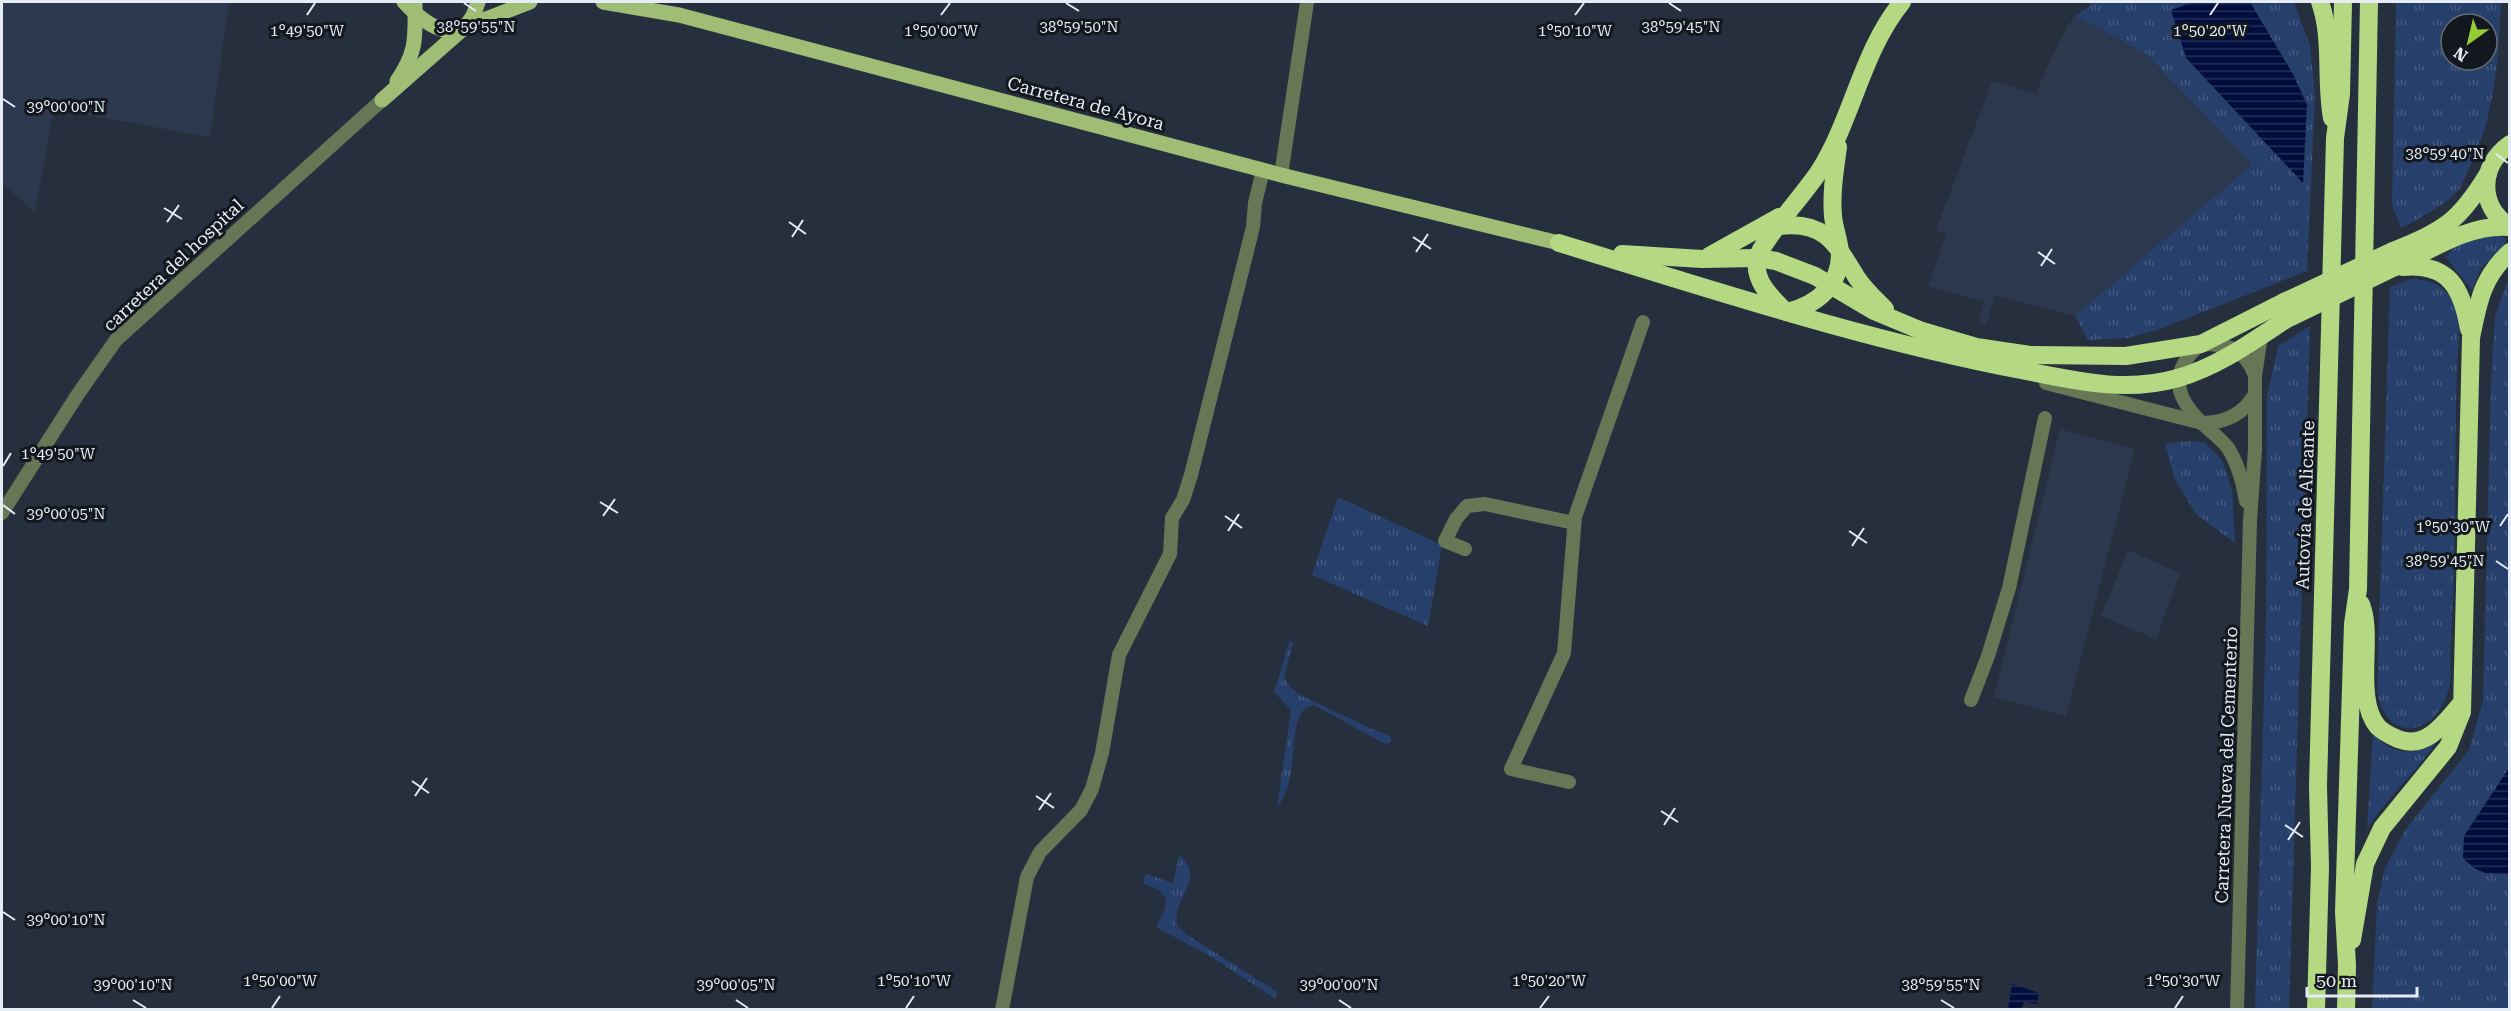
<svg xmlns="http://www.w3.org/2000/svg" width="2511" height="1011" font-family="'Roboto Serif',serif">
<style>
.built{fill:#2c384d}
.grass{fill:url(#grass-tufts);fill-rule:evenodd}
.water{fill:url(#water-rules)}
.lines{fill:none;stroke-linecap:round;stroke-linejoin:round}
.minor{stroke:#677654;stroke-width:14}
.major{stroke:#9fbd75;stroke-width:15}
.highway{stroke:#b4d982;stroke-width:18}
.highway-bridge{stroke:#b4d982;stroke-width:18}
.ticks{fill:none;stroke:#e5ecf6;stroke-width:2}
.labels{text-anchor:middle;dominant-baseline:central;stroke-width:6;stroke-linejoin:round;paint-order:stroke}
.street-label{font-size:18px;fill:#e5ecf6;stroke:#13171e}
.ticks-label{font-size:15px;text-anchor:middle;fill:#e5ecf6;stroke:#13171e;stroke-width:6;stroke-linejoin:round;paint-order:stroke}
</style>
<defs>
<pattern id="grass-tufts" width="24" height="20" patternUnits="userSpaceOnUse" patternTransform="scale(1.5)"><rect width="24" height="20" fill="#273f6b"/><path d="M3 7l-1-3M5 7V3M7 7l1-3M15 17l-1-3M17 17v-4M19 17l1-3" fill="none" stroke="#465b81"/></pattern>
<pattern id="water-rules" width="6" height="5" patternUnits="userSpaceOnUse" patternTransform="scale(1.5)"><rect width="6" height="5" fill="#000d3d"/><path d="M0 2.5h6" fill="none" stroke="#25305a"/></pattern>
</defs>
<rect width="100%" height="100%" fill="#262f3e"/>
<g class="built">
<polygon points="2,2 229,2 210,137 54,109 35,212 2,183"/>
<polygon points="2075,16 2146,54 2252,164 2075,316 1995,295 1986,325 1978,323 1984,302 1928,286 1946,234 1936,230 1992,81 2036,94 2044,74 2067,27"/>
<polygon points="2060,429 2135,449 2066,716 1994,697"/>
<polygon points="2128,550 2180,573 2156,639 2101,616"/>
</g>
<g class="grass">
<polygon points="2092,2 2294,2 2310,46 2315,96 2307,271 2160,329 2128,338 2088,340 2075,316 2252,164 2146,54 2075,16 2089,7"/>
<path d="M2396 2H2501C2499 59 2494 122 2467 173 2464 180 2461 188 2456 193 2440 208 2420 218 2401 228L2392 205ZM2451 24H2487V60H2451Z"/>
<path d="M2500 236 2505 238V244L2481 268 2472 290 2446 257C2458 239 2480 237 2500 236Z"/>
<path d="M2412 279C2440 281 2451 291 2460 318 2453 410 2457 504 2453 596 2452 618 2451 639 2450 660 2450 669 2451 679 2449 688 2436 739 2383 744 2377 688L2390 287Z"/>
<polygon points="2509,280 2509,1009 2372,1010 2377,904 2385,868 2406,829 2469,750 2483,701 2491,382 2495,316 2507,282"/>
<polygon points="2310,326 2289,1009 2255,1009 2266,620 2267,396 2278,346"/>
<polygon points="2189,441 2205,443 2222,460 2232,490 2235,543 2196,514 2175,480 2165,444"/>
<polygon points="1338,497 1442,545 1428,626 1312,575"/>
<path d="M1290 640 1293 643 1284 676 1288 685 1300 695 1374 730 1389 735 1392 741 1385 744 1314 705C1307 707 1303 709 1300 715 1288 743 1299 779 1277 807L1291 710 1274 692Z"/>
<path d="M2373 734C2393 755 2414 757 2437 741 2416 773 2387 797 2367 829Z"/>
<path d="M1179 855C1208 878 1171 899 1177 926L1189 936 1277 992 1276 999 1213 958 1156 927 1165 909 1166 899 1160 891 1143 883 1146 874 1173 883Z"/>
</g>
<g class="water">
<polygon points="2194,2 2250,2 2294,76 2307,105 2303,183 2186,58 2171,10"/>
<path d="M2509 768V874C2488 874 2479 875 2463 858L2464 836Z"/>
<polygon points="2012,984 2039,993 2037,1004 2024,1002 2021,1009 2008,1009"/>
</g>
<g class="lines">
<g class="minor">
<polyline points="1281,175 1307,2"/>
<path d="M2046 383 2202 423C2225 423 2243 415 2255 394"/>
<path d="M2246 501C2243 483 2238 464 2228 448 2220 438 2210 431 2201 422 2173 395 2170 370 2201 344 2228 344 2245 348 2255 376"/>
<polyline points="2,513 78,394 116,340 382,100"/>
<polyline points="1465,549 1445,541 1456,519 1467,506 1485,504 1574,523"/>
<polyline points="1971,700 1988,656 2009,588 2045,418"/>
<polyline points="1569,782 1511,769 1564,653 1575,517 1643,322"/>
<polyline points="1002,1010 1027,877 1040,852 1081,810 1092,789 1102,753 1119,655 1170,554 1172,518 1183,500 1191,475 1253,227 1255,203 1263,170"/>
<polyline points="2237,1010 2250,521 2255,449 2255,376 2261,336"/>
</g>
<g class="major">
<path d="M404 2C427 27 465 52 478 2"/>
<polyline points="603,2 679,15 1281,175 1559,243"/>
<path d="M397 81C418 51 415 35 415 2"/>
<polyline points="382,100 465,27 530,2"/>
</g>
<g class="highway">
<path d="M2320 2C2333 38 2325 80 2332 118"/>
<path d="M2510 144C2479 166 2478 206 2510 227"/>
<path d="M1779 226C1825 220 1836 244 1857 278 1865 290 1875 299 1885 309"/>
<path d="M1559 243C1713 290 1867 341 2026 371 2077 381 2126 393 2178 378 2217 367 2252 342 2285 320"/>
<path d="M2393 251C2444 230 2458 223 2488 174"/>
<polyline points="1622,254 1702,259 1757,258 1776,261 1815,276 1874,311 1922,331 1976,347 2030,355 2126,356 2201,344 2284,302"/>
<polyline points="1709,256 1779,217"/>
<path d="M2395 267C2431 250 2468 224 2509 227"/>
<path d="M2403 267C2449 263 2462 288 2469 329"/>
<path d="M1784 310C1770 296 1754 281 1757 260 1759 243 1808 190 1820 170 1853 117 1862 51 1902 2"/>
<path d="M1787 312C1817 305 1841 285 1840 252 1839 240 1834 228 1833 216 1831 193 1835 169 1838 147"/>
<path d="M2361 604C2363 610 2365 616 2365 622 2369 652 2357 703 2378 727 2383 732 2391 736 2398 739 2425 750 2444 724 2459 706"/>
<path d="M2352 940 2365 864 2382 828 2448 747 2462 712 2471 338C2478 303 2482 277 2510 252"/>
<polyline points="2316,1010 2320,867 2318,786 2335,138 2341,94 2343,2"/>
<polyline points="2346,1010 2347,965 2344,912 2353,624 2358,589 2369,2"/>
</g>
<g class="highway-bridge">
<polyline points="2284,302 2393,251"/>
<polyline points="2285,320 2395,267"/>
</g>
</g>
<path class="ticks" d="M464 3 476 11M1066 3 1079 11M1669 3 1681 11M307 15 315 3M941 15 950 3M1575 15 1584 3M2210 15 2218 3M3 99 15 107M2496 154 2508 163M164 208 182 219M167 222 179 205M789 222 806 234M792 237 803 220M1413 237 1431 249M1416 252 1428 234M2038 252 2055 264M2041 266 2052 249M3 466 11 453M600 502 618 513M3 505 15 514M603 516 615 499M1225 516 1242 528M2500 526 2508 514M1228 531 1239 514M1849 531 1867 543M1852 546 1864 528M2496 561 2508 569M412 781 429 793M415 796 427 778M1036 796 1054 808M1039 810 1051 793M1661 811 1678 822M1664 825 1675 808M2285 825 2303 837M2288 840 2300 822M3 912 15 920M133 1000 146 1008M736 1000 748 1008M1339 1000 1351 1008M1941 1000 1954 1008M272 1008 280 996M906 1008 914 996M1540 1008 1549 996M2175 1008 2183 996"/>
<g class="labels">
<g class="street-label">
<text transform="translate(1086 103) rotate(15)">Carretera de Ayora</text>
<text transform="translate(173 265) rotate(-43)">carretera del hospital</text>
<text transform="translate(2305 505) rotate(-88)">Autovía de Alicante</text>
<text transform="translate(2226 765) rotate(-88)">Carretera Nueva del Cementerio</text>
</g>
</g>
<g class="ticks-label">
<text x="476" y="32">38°59'55"N</text>
<text x="1079" y="32">38°59'50"N</text>
<text x="1681" y="32">38°59'45"N</text>
<text x="307" y="36">1°49'50"W</text>
<text x="941" y="36">1°50'00"W</text>
<text x="1575" y="36">1°50'10"W</text>
<text x="2210" y="36">1°50'20"W</text>
<text x="66" y="112">39°00'00"N</text>
<text x="2445" y="159">38°59'40"N</text>
<text x="58" y="459">1°49'50"W</text>
<text x="66" y="519">39°00'05"N</text>
<text x="2453" y="532">1°50'30"W</text>
<text x="2445" y="566">38°59'45"N</text>
<text x="66" y="925">39°00'10"N</text>
<text x="280" y="986">1°50'00"W</text>
<text x="914" y="986">1°50'10"W</text>
<text x="1549" y="986">1°50'20"W</text>
<text x="2183" y="986">1°50'30"W</text>
<text x="133" y="990">39°00'10"N</text>
<text x="736" y="990">39°00'05"N</text>
<text x="1339" y="990">39°00'00"N</text>
<text x="1941" y="990">38°59'55"N</text>
</g>
<rect width="2511" height="1011" fill="none" stroke="#e5ecf6" stroke-width="6"/>
<g transform="translate(2469 42) rotate(214)"><circle r="28" fill="#13171e" stroke="#676c74" stroke-width="1.5"/>
<path d="M0-4.5L10 22L0 15L-10 22Z" fill="#97cc38"/>
<text y="-9" font-size="16" font-weight="bold" text-anchor="middle" fill="#e5ecf6">N</text>
</g>
<path d="M2307 987v9h110v-9" fill="none" stroke="#e5ecf6" stroke-width="3"/>
<text x="2316" y="987" font-size="18" fill="#e5ecf6" stroke="#13171e" stroke-width="4.5" paint-order="stroke">50 m</text>
</svg>
